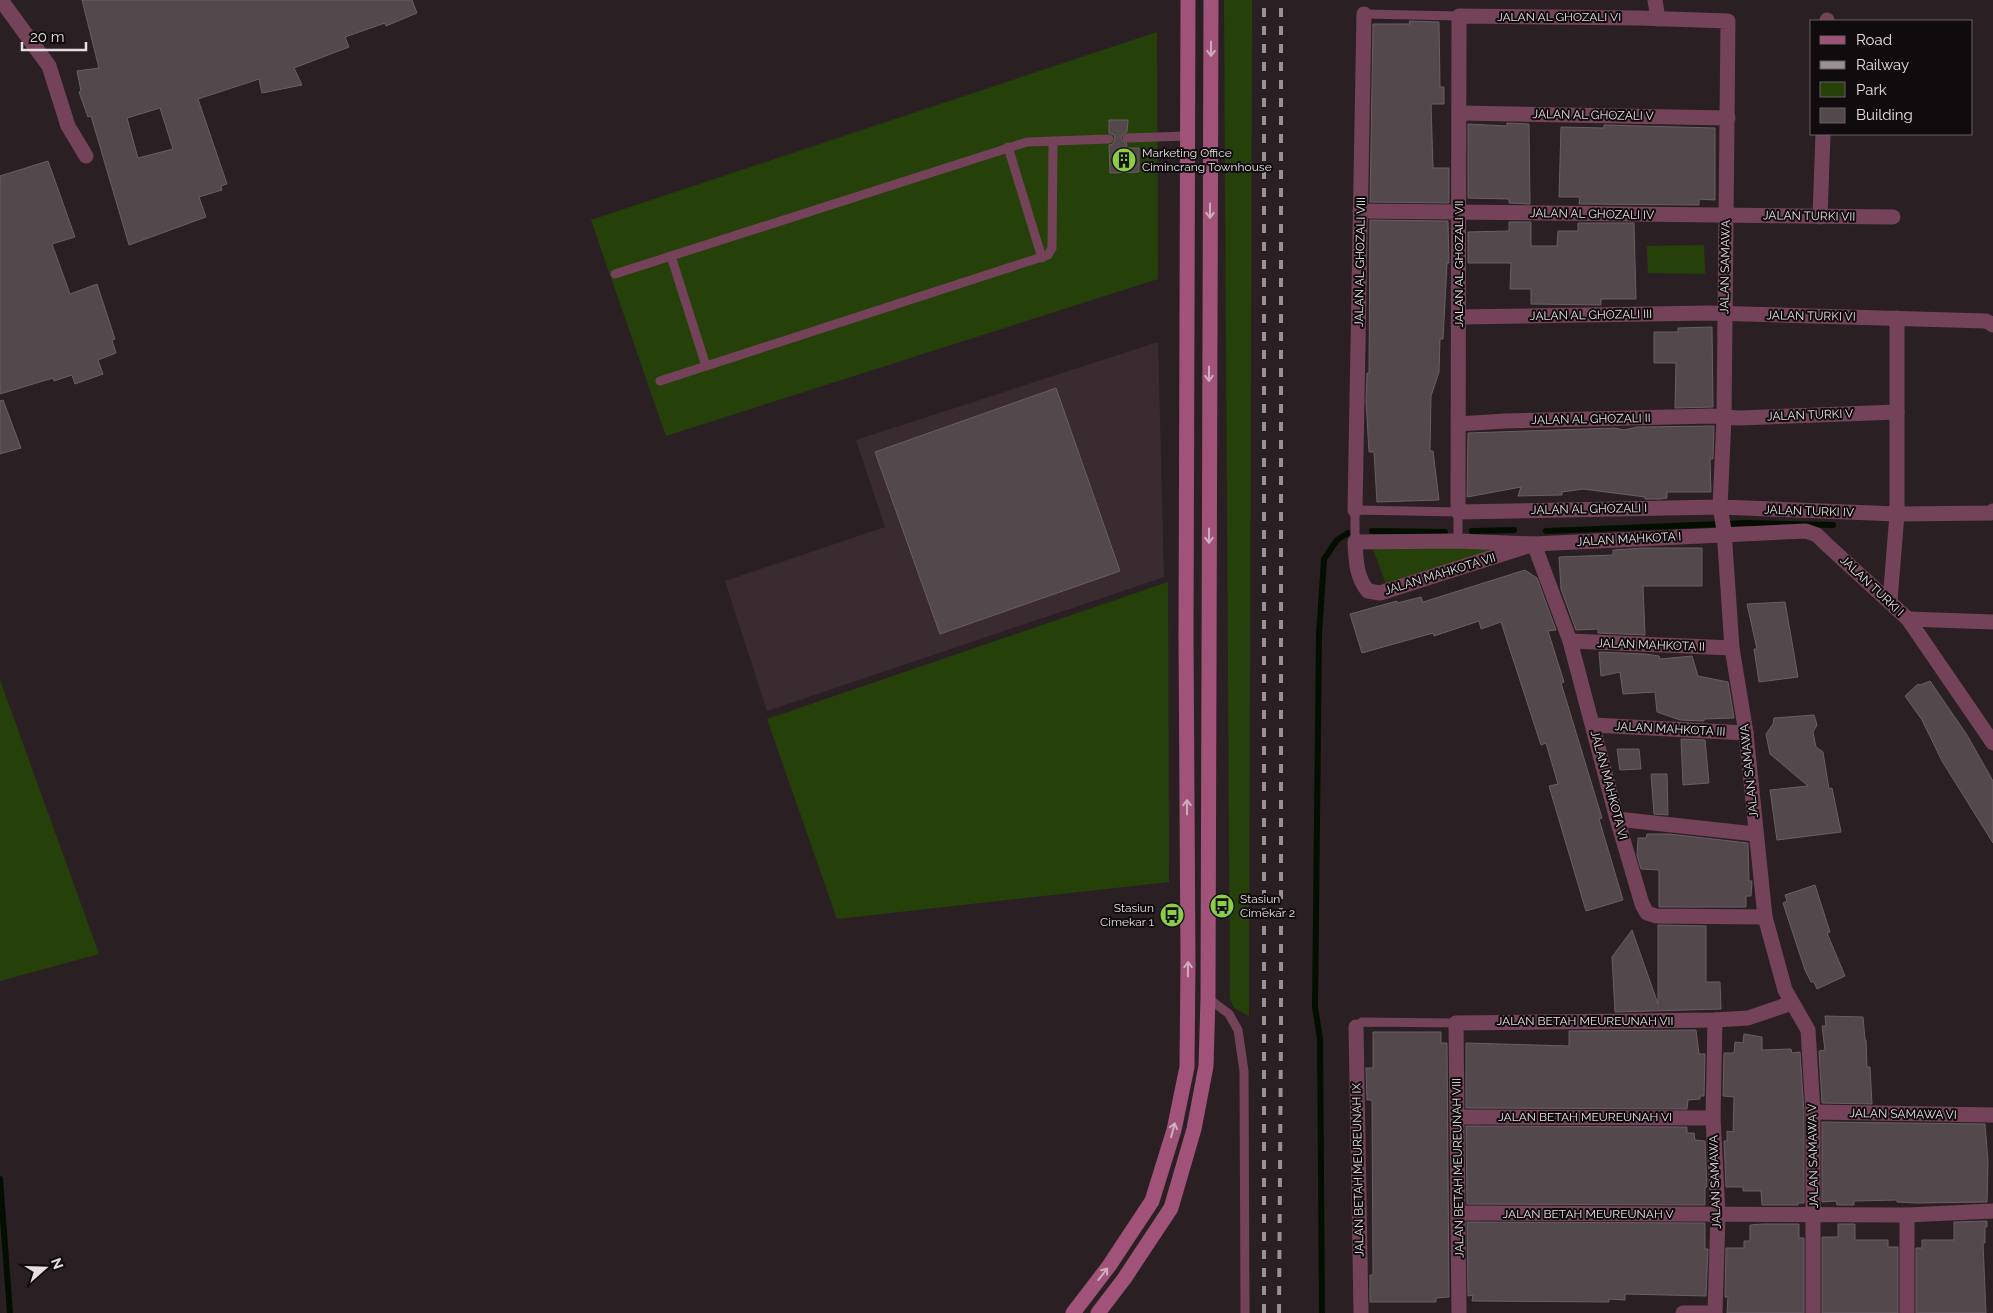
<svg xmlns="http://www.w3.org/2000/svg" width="1993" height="1313" font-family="Raleway,sans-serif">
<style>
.built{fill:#3a2b31}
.green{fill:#26400a}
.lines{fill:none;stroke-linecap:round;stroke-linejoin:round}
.stream{stroke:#040e00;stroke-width:6}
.building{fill:#53484c;stroke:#6a5f64;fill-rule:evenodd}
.lane{stroke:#74435a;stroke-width:9}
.street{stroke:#74435a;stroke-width:15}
.secondary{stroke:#a15278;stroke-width:15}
.rail{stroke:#999194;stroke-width:4;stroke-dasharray:9 9;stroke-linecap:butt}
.oneway{stroke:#ceaebd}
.labels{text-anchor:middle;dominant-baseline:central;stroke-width:4;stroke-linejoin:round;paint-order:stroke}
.street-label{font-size:12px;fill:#e6dfe2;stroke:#100b0d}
.poi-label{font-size:12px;fill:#e6dfe2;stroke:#100b0d;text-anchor:start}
</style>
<rect width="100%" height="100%" fill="#2a2024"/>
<polygon class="built" points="1158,342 1164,577 767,711 725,581 885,527 856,440"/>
<g class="green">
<polygon points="1224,0 1252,0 1249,1016 1234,1008 1230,999"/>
<polygon points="1157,32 1158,279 666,436 591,220"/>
<polygon points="1704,245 1705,274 1648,273 1647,246"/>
<polygon points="1370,541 1504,546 1386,584"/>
<polygon points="1168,582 1169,882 837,919 767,719"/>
<polygon points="0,680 99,954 0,981"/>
</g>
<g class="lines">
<g class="stream">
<polyline points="1372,531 1445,532"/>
<polyline points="1472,531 1514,530"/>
<polyline points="1546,531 1747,523 1833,525"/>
<polyline points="0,1179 10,1313"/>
<polyline points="1322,1313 1320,1038 1315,1007 1319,635 1324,559 1337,540 1348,533"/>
</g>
</g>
<g class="building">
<path d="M82 0H412L417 13 386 26 385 23 345 37 349 47 294 68 302 85 262 93 259 79 198 99 227 184 221 186 222 190 199 197 206 217 129 245 91 116 88 117 79 92 81 91 77 71 99 68ZM160 108 173 149 138 158 127 118Z"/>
<polygon points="1409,21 1439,22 1440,87 1444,87 1444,104 1431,104 1433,168 1449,168 1449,203 1370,202 1373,24 1410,24"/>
<polygon points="1109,120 1128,120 1127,132 1122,135 1121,139 1127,144 1126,148 1139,148 1139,172 1110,173 1109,145 1113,144 1115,139 1114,135 1109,133"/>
<polygon points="1507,123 1529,124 1530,204 1509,203 1509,199 1468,198 1468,124 1507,126"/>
<polygon points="1604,125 1715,128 1715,200 1699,199 1699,205 1579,204 1580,197 1559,197 1561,127 1604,128"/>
<polygon points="48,161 75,237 52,244 70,294 97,284 115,339 112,340 116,353 98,360 103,374 75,384 72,375 54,381 53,378 0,394 0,176"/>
<polygon points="1370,220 1448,221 1449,263 1447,263 1443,339 1440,339 1439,372 1431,396 1430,451 1433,451 1439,500 1377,502 1374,452 1369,452 1366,400 1367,373 1369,373"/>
<polygon points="1509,222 1531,222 1531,246 1557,246 1558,231 1578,231 1578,223 1634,223 1636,299 1601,299 1601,305 1531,304 1531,289 1510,289 1511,263 1468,263 1468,232 1509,231"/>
<polygon points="1712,327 1713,407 1675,408 1676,363 1654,363 1654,332 1678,332 1678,328"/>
<polygon points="1056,388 1120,571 940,634 875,452"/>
<polygon points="3,400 21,448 0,454 0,401"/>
<polygon points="1714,426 1713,459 1710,459 1711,492 1667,492 1667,498 1661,499 1645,499 1645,497 1583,489 1562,492 1562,495 1518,496 1521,487 1467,497 1468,433 1615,428 1624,430 1637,427"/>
<polygon points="1643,548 1702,548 1702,586 1643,586 1645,635 1598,633 1598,629 1576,630 1561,589 1559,557 1613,555 1613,550"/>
<polygon points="1525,570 1537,578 1556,630 1548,631 1564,682 1561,683 1602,818 1599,819 1623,900 1586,911 1549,786 1558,784 1546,743 1541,745 1501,622 1481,629 1479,621 1434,636 1433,633 1362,653 1350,614 1397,601 1397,603 1421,597 1423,602"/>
<polygon points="1785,602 1798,677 1759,682 1754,649 1757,649 1747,604"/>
<polygon points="1599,652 1645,654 1659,656 1660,659 1692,656 1698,676 1728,682 1734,718 1704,719 1704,721 1680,720 1657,712 1655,692 1623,694 1620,672 1601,676"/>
<polygon points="1930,681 1967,735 1993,781 1993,843 1942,761 1922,720 1905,696 1918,684 1920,685"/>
<polygon points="1814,715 1817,725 1813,732 1816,747 1823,752 1829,789 1832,788 1841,832 1777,840 1770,790 1808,786 1770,754 1766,734 1773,724 1774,718"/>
<polygon points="1681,739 1705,740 1709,783 1683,785"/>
<polygon points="1617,749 1639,749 1641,769 1620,770"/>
<polygon points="1651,774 1667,774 1668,815 1654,814"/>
<polygon points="1647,834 1669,834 1748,843 1749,881 1752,881 1751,896 1746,896 1746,907 1659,907 1659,870 1641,869 1637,855 1638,838 1646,838"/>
<polygon points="1815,885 1830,932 1827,933 1845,976 1817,989 1814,982 1811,982 1805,970 1783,903 1787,901 1785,895"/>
<polygon points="1658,925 1706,926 1706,982 1720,982 1721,1009 1615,1012 1612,957 1632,930 1658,1004"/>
<polygon points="1825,1016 1863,1017 1865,1040 1866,1040 1867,1067 1870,1067 1872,1104 1822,1103 1819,1051 1825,1050 1822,1026 1826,1026"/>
<polygon points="1696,1030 1699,1054 1705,1054 1704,1096 1700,1096 1700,1099 1688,1100 1687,1109 1466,1108 1466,1043 1569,1046 1569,1031"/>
<polygon points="1373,1032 1441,1032 1441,1043 1447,1043 1449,1297 1436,1298 1436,1302 1370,1302 1370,1275 1373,1275 1372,1100 1367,1100 1366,1068 1373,1068"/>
<polygon points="1744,1034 1762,1037 1762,1050 1791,1049 1792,1053 1800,1052 1804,1112 1804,1203 1798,1203 1798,1205 1762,1205 1761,1191 1743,1191 1743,1187 1726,1187 1724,1141 1727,1141 1727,1131 1733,1132 1734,1097 1723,1096 1724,1053 1734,1053 1735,1042 1743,1043"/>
<polygon points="1822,1122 1985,1124 1988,1162 1987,1202 1917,1203 1897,1202 1897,1200 1854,1201 1854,1205 1837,1205 1836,1201 1822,1202"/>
<polygon points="1466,1126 1687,1127 1687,1133 1694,1133 1695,1140 1705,1141 1707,1187 1705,1187 1705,1205 1467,1204"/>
<polygon points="1987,1221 1987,1227 1985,1227 1985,1243 1983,1243 1986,1313 1916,1313 1916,1248 1922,1248 1922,1240 1954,1240 1954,1222"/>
<polygon points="1467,1222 1705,1223 1705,1249 1708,1249 1706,1296 1625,1294 1625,1300 1609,1299 1609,1302 1472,1301 1473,1295 1468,1296"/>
<polygon points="1763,1224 1799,1224 1799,1238 1804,1238 1804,1313 1727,1313 1728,1297 1725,1297 1726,1248 1744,1248 1744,1241 1750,1241 1750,1225"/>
<polygon points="1838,1224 1855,1224 1855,1240 1888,1240 1888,1247 1898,1247 1898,1313 1822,1313 1822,1237 1838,1237"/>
</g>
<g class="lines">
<g class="lane">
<polyline points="1364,14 1459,16"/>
<polyline points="1127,138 1187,136"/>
<polyline points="1008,147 1042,258"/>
<polyline points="671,256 706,366"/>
<polyline points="615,274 1027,142 1109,139"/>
<polyline points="660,381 1048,255 1052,248 1053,141"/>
<polyline points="1355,542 1355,510 1458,512 1458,541"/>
<polyline points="1208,998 1229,1014 1238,1030 1244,1071 1245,1313"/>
<polyline points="1356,1027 1362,1022 1456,1023"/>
</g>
<g class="street">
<polyline points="1,0 49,66 68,126 86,156"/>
<polyline points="1655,0 1658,19"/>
<polyline points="1827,21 1827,20"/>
<polyline points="1459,113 1728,118"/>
<polyline points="1360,211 1893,217"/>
<polyline points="1820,217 1823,134"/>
<polyline points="1459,317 1709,313 1986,321 1993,325"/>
<polyline points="1458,424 1505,421 1711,416 1738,418 1897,412"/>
<polyline points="1355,510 1364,14"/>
<path d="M1534 544 1380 593 1368 591C1356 577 1356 560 1355 542L1458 541 1534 544 1806 531 1817 535 1825 543 1908 619 1993 743"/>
<polyline points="1534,544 1570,641 1617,819 1642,904 1647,913 1656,916 1765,917"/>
<polyline points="1890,601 1897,514 1897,318"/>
<polyline points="1908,619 1993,622"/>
<polyline points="1570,641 1732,648"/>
<polyline points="1593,725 1746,733"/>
<polyline points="1617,819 1755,834"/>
<polyline points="1715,1020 1713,1118 1718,1214 1715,1313"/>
<polyline points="1356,1027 1361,1313"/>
<polyline points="1813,1112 1993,1115"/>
<polyline points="1457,1117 1713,1118"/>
<polyline points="1458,1213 1907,1215 1993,1211"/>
<polyline points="1459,1313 1456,1023 1715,1020 1748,1018 1792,1003"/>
<polyline points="1683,1313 1715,1313"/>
<polyline points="1813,1313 1813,1112 1808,1030 1785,990 1765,917 1746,733 1732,648 1724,530 1720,507 1724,418 1728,21 1639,18 1459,16 1458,512 1720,507 1897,514 1990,513 1993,511"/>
<polyline points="1907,1313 1907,1215"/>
</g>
<g class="secondary">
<polyline points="1073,1313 1109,1266 1152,1201 1174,1130 1187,1067 1188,963 1186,636 1188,0"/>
<polyline points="1098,1313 1124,1279 1171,1208 1194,1129 1206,1066 1208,998 1211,0"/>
</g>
<g class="rail">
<polyline points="1264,1313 1264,0"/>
<polyline points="1279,1313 1281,1031 1281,0"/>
</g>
</g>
<defs><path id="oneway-shaft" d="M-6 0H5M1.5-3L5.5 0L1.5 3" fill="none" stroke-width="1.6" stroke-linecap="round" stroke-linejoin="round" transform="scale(1.25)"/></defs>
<g class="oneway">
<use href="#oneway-shaft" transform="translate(1211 49) rotate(90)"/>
<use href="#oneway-shaft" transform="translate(1210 211) rotate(90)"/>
<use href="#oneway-shaft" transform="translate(1209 374) rotate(90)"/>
<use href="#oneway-shaft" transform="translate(1209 536) rotate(90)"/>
<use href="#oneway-shaft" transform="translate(1187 807) rotate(-90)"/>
<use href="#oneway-shaft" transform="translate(1188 969) rotate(-89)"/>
<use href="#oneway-shaft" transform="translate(1173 1130) rotate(-75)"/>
<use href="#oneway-shaft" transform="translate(1103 1274) rotate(-52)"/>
</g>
<defs>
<symbol id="building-disc" viewBox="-11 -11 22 22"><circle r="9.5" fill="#8bce46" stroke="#100b0d"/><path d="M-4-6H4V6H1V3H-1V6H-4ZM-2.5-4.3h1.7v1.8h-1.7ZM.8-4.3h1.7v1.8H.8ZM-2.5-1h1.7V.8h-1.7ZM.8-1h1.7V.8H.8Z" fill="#111"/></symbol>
<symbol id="bus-disc" viewBox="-11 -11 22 22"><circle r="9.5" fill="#8bce46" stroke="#100b0d"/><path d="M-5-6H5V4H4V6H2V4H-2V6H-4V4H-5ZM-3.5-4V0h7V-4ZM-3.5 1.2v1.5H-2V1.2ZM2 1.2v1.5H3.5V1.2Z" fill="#111"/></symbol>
</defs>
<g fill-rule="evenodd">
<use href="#building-disc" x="1110" y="146" width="28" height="28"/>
<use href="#bus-disc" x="1208" y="892" width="28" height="28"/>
<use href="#bus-disc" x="1158" y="901" width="28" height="28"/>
</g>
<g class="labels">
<g class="street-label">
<text x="1559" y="17">JALAN AL GHOZALI VI</text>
<text transform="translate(1593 115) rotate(1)">JALAN AL GHOZALI V</text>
<text transform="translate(1592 214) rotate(1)">JALAN AL GHOZALI IV</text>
<text transform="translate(1809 216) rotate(1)">JALAN TURKI VII</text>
<text transform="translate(1360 262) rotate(-89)">JALAN AL GHOZALI VIII</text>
<text transform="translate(1459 264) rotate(-90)">JALAN AL GHOZALI VII</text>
<text transform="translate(1725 267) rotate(-89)">JALAN SAMAWA</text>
<text transform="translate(1591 315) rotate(-1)">JALAN AL GHOZALI III</text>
<text transform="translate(1811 316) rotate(1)">JALAN TURKI VI</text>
<text transform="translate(1810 415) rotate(-2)">JALAN TURKI V</text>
<text transform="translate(1591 419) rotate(-1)">JALAN AL GHOZALI II</text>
<text transform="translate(1589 509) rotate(-1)">JALAN AL GHOZALI I</text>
<text transform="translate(1809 511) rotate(2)">JALAN TURKI IV</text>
<text transform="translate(1629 539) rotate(-3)">JALAN MAHKOTA I</text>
<text transform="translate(1440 574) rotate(-17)">JALAN MAHKOTA VII</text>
<text transform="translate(1872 586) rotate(43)">JALAN TURKI I</text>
<text transform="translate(1651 645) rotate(2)">JALAN MAHKOTA II</text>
<text transform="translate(1670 729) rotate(3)">JALAN MAHKOTA III</text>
<text transform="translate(1749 771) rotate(-96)">JALAN SAMAWA</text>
<text transform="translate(1609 785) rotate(75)">JALAN MAHKOTA VI</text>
<text x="1585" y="1021">JALAN BETAH MEUREUNAH VII</text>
<text transform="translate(1903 1114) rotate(1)">JALAN SAMAWA VI</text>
<text x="1585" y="1117">JALAN BETAH MEUREUNAH VI</text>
<text transform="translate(1813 1156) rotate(-91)">JALAN SAMAWA V</text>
<text transform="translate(1458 1168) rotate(-91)">JALAN BETAH MEUREUNAH VIII</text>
<text transform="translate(1358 1170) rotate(-91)">JALAN BETAH MEUREUNAH IX</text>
<text transform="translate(1715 1182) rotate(-92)">JALAN SAMAWA</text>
<text x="1588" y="1214">JALAN BETAH MEUREUNAH V</text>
</g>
<g class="poi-label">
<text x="1142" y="153">Marketing Office<tspan x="1142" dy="14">Cimincrang Townhouse</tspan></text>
<text x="1240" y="899">Stasiun<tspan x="1240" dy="14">Cimekar 2</tspan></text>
<text x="1154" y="908" text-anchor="end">Stasiun<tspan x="1154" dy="14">Cimekar 1</tspan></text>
</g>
</g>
<rect x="1810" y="20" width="162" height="115" fill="#100b0d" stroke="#666062"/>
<rect x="1820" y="36" width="25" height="8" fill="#a15278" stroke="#666062"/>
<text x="1856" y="45" font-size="15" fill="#e6dfe2">Road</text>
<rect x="1820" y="61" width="25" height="8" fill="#999194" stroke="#666062"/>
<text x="1856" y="70" font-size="15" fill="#e6dfe2">Railway</text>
<rect x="1820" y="82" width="25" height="15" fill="#26400a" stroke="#666062"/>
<text x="1856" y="95" font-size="15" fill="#e6dfe2">Park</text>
<rect x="1820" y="108" width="25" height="15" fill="#53484c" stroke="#666062"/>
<text x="1856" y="120" font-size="15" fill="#e6dfe2">Building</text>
<g transform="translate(45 1268) rotate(70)" stroke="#100b0d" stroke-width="4" paint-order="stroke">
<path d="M0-4L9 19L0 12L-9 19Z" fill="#e6dfe2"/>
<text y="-8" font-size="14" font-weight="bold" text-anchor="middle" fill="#e6dfe2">N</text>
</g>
<path d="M22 42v8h64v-8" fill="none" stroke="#e6dfe2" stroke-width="2.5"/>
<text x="30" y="42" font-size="15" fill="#e6dfe2" stroke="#100b0d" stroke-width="4" paint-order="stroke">20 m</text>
</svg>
